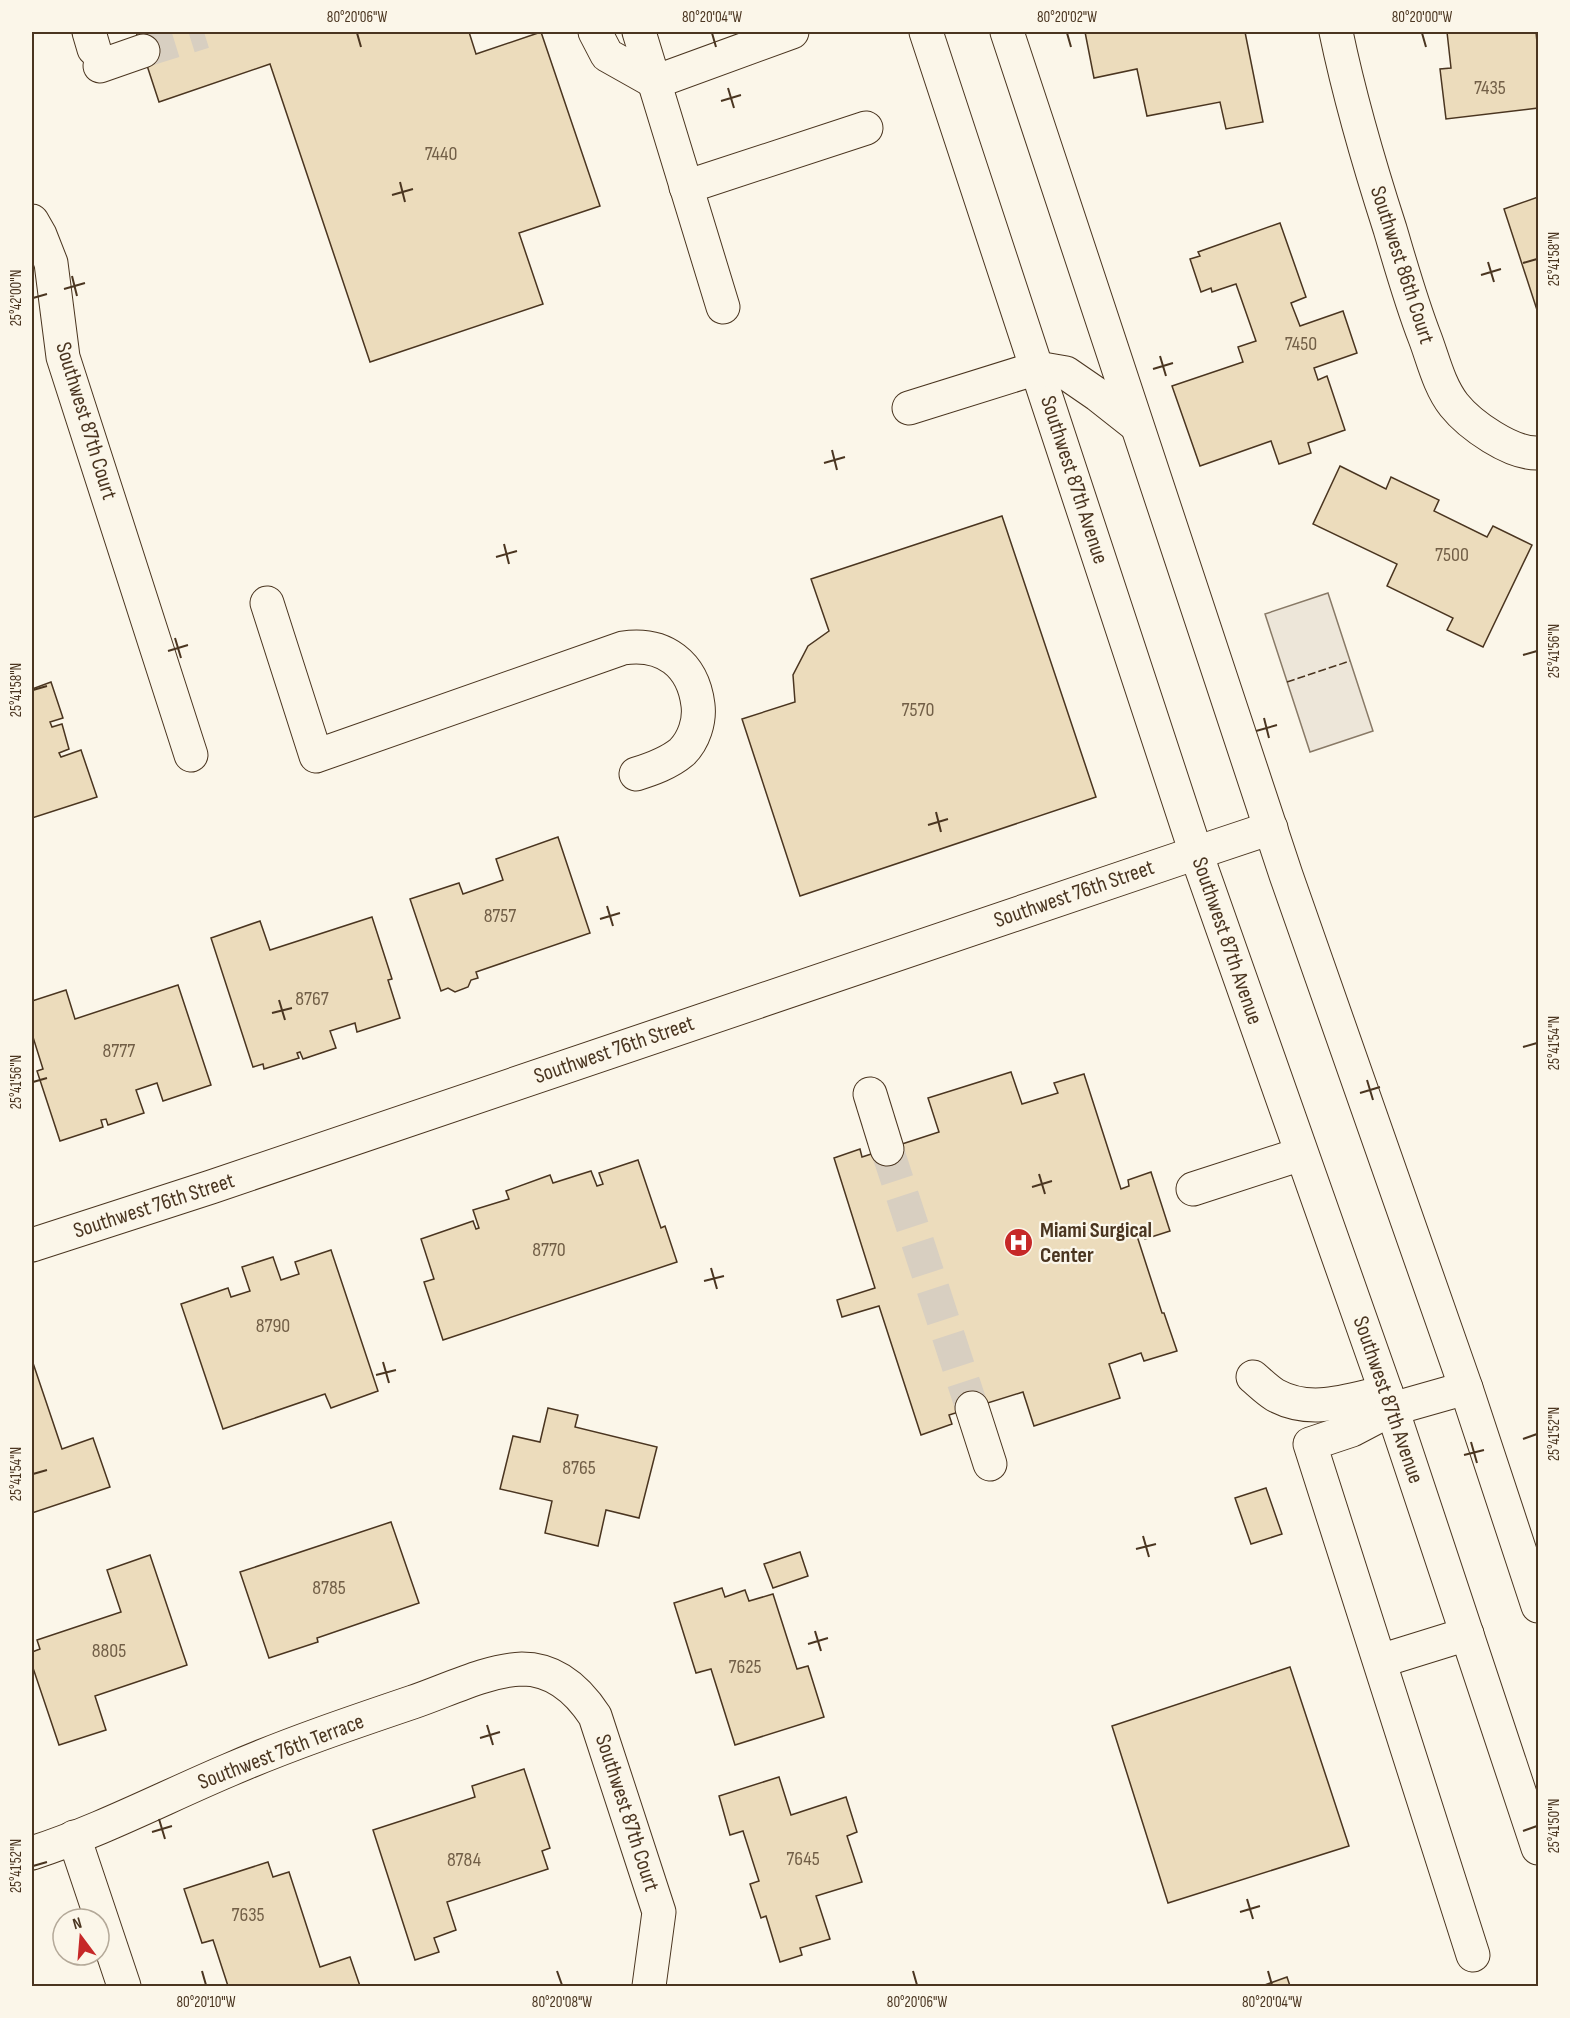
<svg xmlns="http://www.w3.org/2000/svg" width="1570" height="2018" font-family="'Sofia Sans Condensed',sans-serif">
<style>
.green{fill:#ede6d9;stroke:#887966;stroke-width:1.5}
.building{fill:#ecdcbc;stroke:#4a3520;stroke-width:1.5}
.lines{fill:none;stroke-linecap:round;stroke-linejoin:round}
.minor-tunnel{stroke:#d8cfc1;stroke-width:33;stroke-dasharray:33 16;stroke-linecap:butt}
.minor-casing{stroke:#4a3520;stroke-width:35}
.major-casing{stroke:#4a3520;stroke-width:35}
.minor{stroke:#fbf6e9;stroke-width:33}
.major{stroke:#fbf6e9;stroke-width:33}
.fence{stroke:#4a3520;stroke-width:1.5;stroke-dasharray:8 3;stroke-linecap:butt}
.ticks{fill:none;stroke:#4a3520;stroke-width:2}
.labels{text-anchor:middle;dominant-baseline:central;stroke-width:4.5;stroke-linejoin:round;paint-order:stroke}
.number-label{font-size:20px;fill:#725f47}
.street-label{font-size:22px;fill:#4a3520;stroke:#fbf6e9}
.poi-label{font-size:22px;font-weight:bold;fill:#4a3520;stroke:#fbf6e9;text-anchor:start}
.neatline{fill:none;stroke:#4a3520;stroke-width:2}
.ticks-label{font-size:15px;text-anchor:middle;fill:#4a3520}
</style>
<rect width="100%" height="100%" fill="#fbf6e9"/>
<polygon class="green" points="1328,593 1373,731 1310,752 1265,614"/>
<g class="building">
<polygon points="136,32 469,32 476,54 541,32 600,206 519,233 543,304 370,362 270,64 159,102"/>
<polygon points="1085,32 1245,32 1263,122 1226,129 1220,102 1147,116 1137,69 1094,78"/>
<polygon points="1447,32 1536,32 1538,53 1538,108 1446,119 1440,69 1451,68"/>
<polygon points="1538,197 1538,313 1504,209"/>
<polygon points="1280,223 1306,297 1291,303 1300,326 1343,311 1357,353 1314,368 1318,380 1327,376 1345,430 1308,443 1311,453 1279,464 1271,441 1200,466 1172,386 1243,362 1238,347 1256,341 1236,284 1212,292 1211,288 1201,292 1190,259 1200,256 1198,252"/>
<polygon points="1340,466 1386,489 1391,477 1439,500 1434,511 1487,537 1493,526 1532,545 1483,647 1447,630 1453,618 1387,586 1397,564 1313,524"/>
<polygon points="1002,516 1096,797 800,896 742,719 795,702 793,675 808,646 829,631 811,579"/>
<polygon points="51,682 63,718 50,722 52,727 62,724 69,749 59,753 61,757 81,750 97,797 32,818 32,689"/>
<polygon points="558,837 590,933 476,972 478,978 471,980 468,987 455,992 448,988 441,991 410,899 459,883 463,894 503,880 496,859"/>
<polygon points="372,917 392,979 388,980 400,1018 357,1032 355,1023 330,1031 336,1048 303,1059 300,1052 297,1053 299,1058 264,1069 263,1064 253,1067 211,938 260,921 270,950"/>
<polygon points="178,985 211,1085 163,1101 157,1083 136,1090 144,1113 108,1125 106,1119 101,1120 103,1127 60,1141 37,1071 43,1069 32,1034 32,1001 66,990 75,1019"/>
<polygon points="1011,1072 1022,1104 1058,1093 1054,1083 1084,1074 1121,1189 1129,1186 1128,1180 1151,1172 1170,1231 1145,1239 1144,1234 1137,1236 1162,1313 1164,1313 1177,1351 1144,1361 1141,1353 1109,1364 1120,1398 1034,1426 1023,1392 949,1415 952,1424 921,1435 879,1306 842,1317 837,1300 875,1288 834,1158 860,1149 862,1157 939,1132 928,1098"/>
<polygon points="638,1160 661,1228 665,1226 677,1262 443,1340 424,1282 434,1279 421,1239 473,1221 476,1229 479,1228 473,1210 509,1199 506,1191 550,1175 553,1183 591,1171 597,1186 603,1184 599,1173"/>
<polygon points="331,1250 378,1391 331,1408 325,1394 223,1429 181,1304 228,1288 231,1297 250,1291 242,1267 273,1257 281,1280 299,1274 295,1262"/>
<polygon points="32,1360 62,1449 93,1438 110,1487 32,1513"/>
<polygon points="548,1408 578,1415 575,1427 657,1447 639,1518 606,1510 598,1546 545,1533 552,1501 500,1489 513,1436 540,1442"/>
<polygon points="1266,1488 1282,1534 1251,1544 1235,1498"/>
<polygon points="391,1522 419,1603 317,1638 318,1642 269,1658 240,1572"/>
<polygon points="800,1552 808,1576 773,1588 764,1564"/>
<polygon points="150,1555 187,1665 95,1696 106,1730 59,1745 32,1665 32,1652 40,1649 37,1640 121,1612 107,1570"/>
<polygon points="722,1588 725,1597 745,1590 749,1601 773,1594 797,1669 808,1666 824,1717 735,1745 711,1669 696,1673 674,1603"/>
<polygon points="1290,1667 1349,1846 1168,1903 1112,1726"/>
<polygon points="524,1769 550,1848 542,1851 548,1869 447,1902 456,1930 434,1938 439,1952 415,1960 373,1830 475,1797 472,1786"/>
<polygon points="779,1777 791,1815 846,1797 857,1832 847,1836 862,1882 816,1896 830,1939 800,1948 802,1955 780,1962 766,1916 761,1918 750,1884 759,1881 743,1831 730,1835 719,1796"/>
<polygon points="268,1862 273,1877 289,1872 320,1967 350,1957 360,1986 228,1986 213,1940 202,1943 184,1889"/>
<polygon points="1287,1977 1290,1986 1262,1986"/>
</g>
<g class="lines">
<g class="minor-tunnel">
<polyline points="143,51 204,32"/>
<polyline points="887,1149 972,1408"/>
</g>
<defs>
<g id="minor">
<polyline points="89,32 94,49"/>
<polyline points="595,32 607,55 655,82 792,32"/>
<polyline points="639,32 723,307"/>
<path d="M1336 32C1350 99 1369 164 1390 229 1401 266 1411 302 1425 338 1433 359 1439 386 1454 405 1470 425 1511 454 1538 453"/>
<polyline points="100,66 143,51"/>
<polyline points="686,187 866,128"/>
<polyline points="32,221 40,235 51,263 63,357 191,755"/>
<polyline points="909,408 1037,368"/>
<path d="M267 603 316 756 623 648C664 642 693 664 698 705 700 721 694 740 682 752 669 763 652 769 636 774"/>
<polyline points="870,1094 887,1149"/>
<polyline points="1193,1189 1301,1154"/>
<polyline points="32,1245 211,1187 1196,853"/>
<path d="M1253 1377C1260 1383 1267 1390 1275 1395 1311 1415 1349 1400 1386 1392"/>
<polyline points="972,1408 990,1464"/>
<polyline points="1392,1409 1352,1430 1310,1444 1473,1955"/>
<polyline points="1380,1661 1467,1634"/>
<polyline points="74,1837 124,1986"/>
<path d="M32 1853C100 1831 163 1798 229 1770 289 1744 351 1723 413 1702 446 1691 487 1670 522 1669 554 1669 578 1690 595 1716L659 1912 649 1986"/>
</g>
<g id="major">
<polyline points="926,32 1196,853 1392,1409 1538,1848"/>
<polyline points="1007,32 1286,875 1466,1388 1538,1606"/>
<polyline points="1037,368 1066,373 1098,395 1136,425"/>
<polyline points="1196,853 1271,828"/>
<polyline points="1392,1409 1466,1388"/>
</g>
</defs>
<use href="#minor" class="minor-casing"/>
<use href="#major" class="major-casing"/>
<use href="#minor" class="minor"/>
<use href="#major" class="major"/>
<polyline class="fence" points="1287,682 1350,661"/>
</g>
<path class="ticks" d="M357 33 361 47M712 33 716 47M1067 33 1071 47M1422 33 1426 47M728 88 734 108M721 101 741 95M400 182 405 202M392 195 413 189M1488 262 1494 282M1523 263 1537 259M1481 275 1501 269M72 276 77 296M64 289 85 283M33 298 47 294M1160 356 1166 376M1153 369 1173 363M832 450 837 470M824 463 845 457M504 544 509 564M496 557 517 551M175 638 181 658M168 651 188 645M1523 655 1537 651M33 690 47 686M1264 718 1269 738M1256 731 1277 725M936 812 941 832M928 825 948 819M607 906 613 926M600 919 620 913M279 1000 285 1020M272 1013 292 1008M1523 1047 1537 1043M1367 1080 1373 1100M33 1082 47 1078M1360 1093 1380 1087M1039 1174 1045 1194M1032 1187 1052 1181M711 1268 717 1289M704 1281 724 1276M383 1362 389 1383M376 1375 396 1370M1523 1439 1537 1434M1471 1442 1477 1463M1464 1455 1484 1450M33 1474 47 1470M1143 1536 1149 1557M1136 1549 1156 1544M815 1631 821 1651M808 1644 828 1638M487 1725 493 1745M480 1738 500 1732M159 1819 165 1839M1523 1831 1537 1826M152 1832 172 1826M33 1866 47 1862M1247 1899 1253 1919M1240 1912 1260 1906M202 1971 206 1985M557 1971 562 1985M913 1971 917 1985M1268 1971 1272 1985"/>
<defs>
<symbol id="hospital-disc" viewBox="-11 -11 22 22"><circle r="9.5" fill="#c62828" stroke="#fbf6e9"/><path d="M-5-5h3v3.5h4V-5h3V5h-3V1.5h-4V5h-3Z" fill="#fff"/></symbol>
</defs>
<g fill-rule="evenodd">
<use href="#hospital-disc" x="1002" y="1226" width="33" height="33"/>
</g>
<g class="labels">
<g class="number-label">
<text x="1490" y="88">7435</text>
<text x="441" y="154">7440</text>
<text x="1301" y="344">7450</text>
<text x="1452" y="555">7500</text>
<text x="918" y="710">7570</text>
<text x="500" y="916">8757</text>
<text x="312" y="999">8767</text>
<text x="119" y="1051">8777</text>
<text x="549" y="1250">8770</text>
<text x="273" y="1326">8790</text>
<text x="579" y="1468">8765</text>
<text x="329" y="1588">8785</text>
<text x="109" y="1651">8805</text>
<text x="745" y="1667">7625</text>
<text x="803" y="1859">7645</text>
<text x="464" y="1860">8784</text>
<text x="248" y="1915">7635</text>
</g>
<g class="street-label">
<text transform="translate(1402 265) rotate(72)">Southwest 86th Court</text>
<text transform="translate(86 421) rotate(73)">Southwest 87th Court</text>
<text transform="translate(1074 480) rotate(72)">Southwest 87th Avenue</text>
<text transform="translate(1074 894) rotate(-19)">Southwest 76th Street</text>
<text transform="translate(1227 941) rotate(71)">Southwest 87th Avenue</text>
<text transform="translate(614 1050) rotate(-19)">Southwest 76th Street</text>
<text transform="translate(154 1206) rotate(-18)">Southwest 76th Street</text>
<text transform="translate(1388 1400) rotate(71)">Southwest 87th Avenue</text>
<text transform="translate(281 1752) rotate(-21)">Southwest 76th Terrace</text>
<text transform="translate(627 1813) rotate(72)">Southwest 87th Court</text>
</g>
<g class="poi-label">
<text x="1040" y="1230">Miami Surgical<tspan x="1040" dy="25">Center</tspan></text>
</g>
</g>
<rect width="1570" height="2018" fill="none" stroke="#fbf6e9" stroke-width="66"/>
<g transform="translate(81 1937) rotate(344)"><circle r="28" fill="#fbf6e9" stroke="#b4a999" stroke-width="1.5"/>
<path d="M0-4.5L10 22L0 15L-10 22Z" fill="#c62828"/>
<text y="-9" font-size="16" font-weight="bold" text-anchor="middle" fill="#4a3520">N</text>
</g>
<rect x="33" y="33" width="1504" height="1952" class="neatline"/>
<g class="ticks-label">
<text x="357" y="22">80°20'06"W</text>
<text x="712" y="22">80°20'04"W</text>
<text x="1067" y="22">80°20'02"W</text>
<text x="1422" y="22">80°20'00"W</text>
<text transform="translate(1554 259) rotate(-90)" y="5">25°41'58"N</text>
<text transform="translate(16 298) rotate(-90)" y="5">25°42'00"N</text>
<text transform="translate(1554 651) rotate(-90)" y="5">25°41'56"N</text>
<text transform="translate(16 690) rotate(-90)" y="5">25°41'58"N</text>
<text transform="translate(1554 1043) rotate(-90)" y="5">25°41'54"N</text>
<text transform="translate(16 1082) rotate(-90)" y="5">25°41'56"N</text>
<text transform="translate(1554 1434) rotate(-90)" y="5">25°41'52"N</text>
<text transform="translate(16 1474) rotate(-90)" y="5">25°41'54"N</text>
<text transform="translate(1554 1826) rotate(-90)" y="5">25°41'50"N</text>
<text transform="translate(16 1866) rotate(-90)" y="5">25°41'52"N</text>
<text x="206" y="2007">80°20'10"W</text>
<text x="562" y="2007">80°20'08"W</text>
<text x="917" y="2007">80°20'06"W</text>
<text x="1272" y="2007">80°20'04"W</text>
</g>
</svg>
